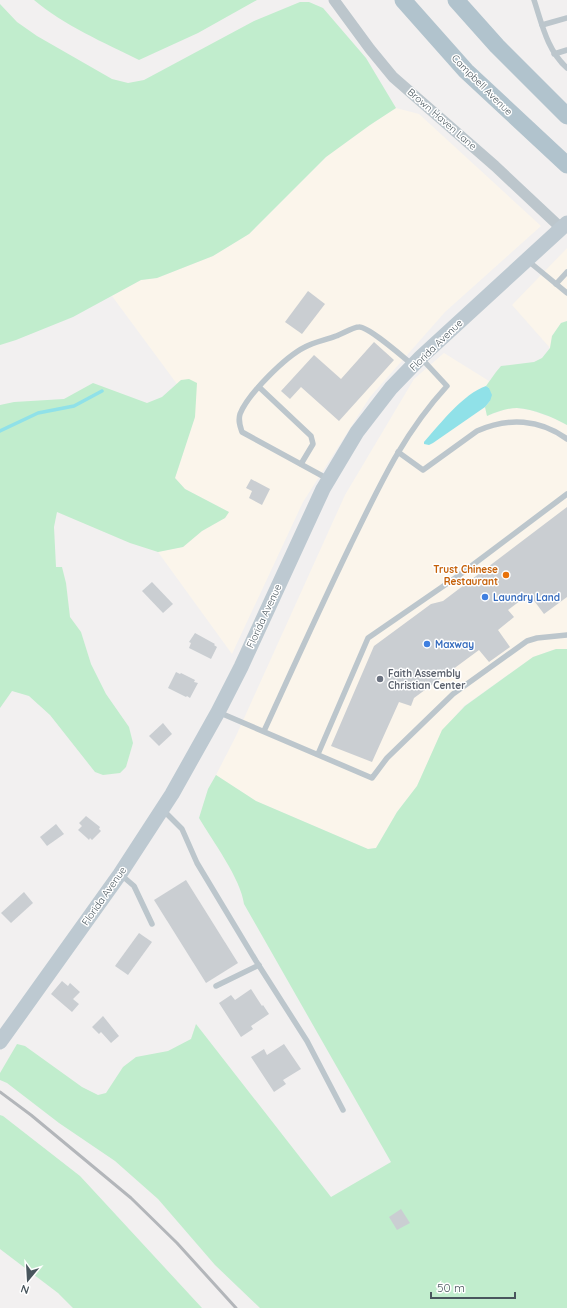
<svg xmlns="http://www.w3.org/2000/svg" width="567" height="1308" font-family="Quicksand,sans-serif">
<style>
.commercial{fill:#fbf5eb}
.green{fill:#c1edcd}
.water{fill:#90e1e8}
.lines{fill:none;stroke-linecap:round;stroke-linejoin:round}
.stream{stroke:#90e1e8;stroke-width:3.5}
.building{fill:#caced2}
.lane{stroke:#bcc6cc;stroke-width:5.5}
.street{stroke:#bcc6cc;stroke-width:11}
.secondary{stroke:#bdc9d1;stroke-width:15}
.primary{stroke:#b1c3cd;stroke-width:17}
.rail{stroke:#b3b6ba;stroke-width:3}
.food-dot{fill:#e8710a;stroke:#fff;stroke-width:1.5}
.shop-dot{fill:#3f7fe0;stroke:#fff;stroke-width:1.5}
.worship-dot{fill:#6b7280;stroke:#fff;stroke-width:1.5}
.labels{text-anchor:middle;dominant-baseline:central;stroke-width:3;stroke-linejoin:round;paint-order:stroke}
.street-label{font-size:10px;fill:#49565d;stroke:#fff}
.food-label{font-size:10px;font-weight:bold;fill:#c56008;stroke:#fff;text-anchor:end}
.shop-label{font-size:10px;font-weight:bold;fill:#366cbe;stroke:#fff;text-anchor:start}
.worship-label{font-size:10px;font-weight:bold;fill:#5b616d;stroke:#fff;text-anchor:start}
</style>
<rect width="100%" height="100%" fill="#f2f0f0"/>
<g class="commercial">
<polygon points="396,108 419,114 541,226 445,312 370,397 303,502 232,654 158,552 183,547 202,531 225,518 229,512 185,489 175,478 195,417 181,380 177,384 112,296 141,280 157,278 213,256 249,234 326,157 370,125"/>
<polygon points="567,248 567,321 561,323 552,336 550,348 512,305"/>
<polygon points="444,353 489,381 486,386 489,388 490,401 485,407 487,416 506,409 516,408 530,410 553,418 567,425 567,649 556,649 533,657 464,706 442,731 417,786 397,812 376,848 368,849 256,801 216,775 236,736 345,495 414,379"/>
</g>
<g class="green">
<path d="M34 0H257L198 33 139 60C105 43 63 25 34 0Z"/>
<polygon points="300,2 309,2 323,8 366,58 396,108 370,125 326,157 249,234 213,256 157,278 141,280 73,317 16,340 0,345 0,4 17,22 37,36 112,79 128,83 144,80 254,21"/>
<path d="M567 321V425C552 417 534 409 517 408 507 408 497 412 487 416L485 407 490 401 489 388 486 386 496 372 501 366 534 362 542 358 550 348 552 336 561 323Z"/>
<polygon points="189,379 197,383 195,417 175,478 185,489 229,512 225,518 202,531 183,547 158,552 130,543 57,512 54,527 56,567 62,567 66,583 70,617 81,632 91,664 106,694 129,727 133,743 126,767 120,773 103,775 95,772 50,715 29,696 12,691 0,708 0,405 14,402 64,399 93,383 147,403 162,397 181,380"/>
<path d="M556 649H567V1308H260L215 1265 158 1199 115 1161 59 1123 7 1083 0 1080V1073L17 1044 25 1046 82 1087 98 1095 106 1093 123 1067 136 1057 168 1051 191 1039 196 1024 331 1197 391 1162 244 904C241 879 212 840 199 818L208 789 216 775 256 801 368 849 376 848 397 812 417 786 442 730 465 706 533 657Z"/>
<polygon points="0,1115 3,1116 80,1176 202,1308 73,1308 58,1293 0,1249"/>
</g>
<path class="water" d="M486 386 489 388 492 395 490 401 485 407 433 443 429 445 424 444V442C440 424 463 394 486 386Z"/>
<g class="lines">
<polyline class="stream" points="0,431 38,413 74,406 102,391"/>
</g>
<g class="building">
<polygon points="308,291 325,304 302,334 285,322"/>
<polygon points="374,342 394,360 339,421 301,387 290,399 281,391 314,355 341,379"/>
<polygon points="251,479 270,489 262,505 249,498 252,491 246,488"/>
<polygon points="567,507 567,597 544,614 529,594 508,610 514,617 498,630 510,647 489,662 479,650 414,698 411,706 399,702 372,762 331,746 374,646 431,604 443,601"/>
<polygon points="152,582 173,604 163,613 142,591"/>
<polygon points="195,633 215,644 214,645 217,647 211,659 189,648 191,643 189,642"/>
<polygon points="176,672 180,674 181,673 195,680 194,682 198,683 190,698 187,696 186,697 168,688"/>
<polygon points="163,723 172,734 159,746 149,736"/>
<polygon points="86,816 100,827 99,829 101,831 92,840 90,838 89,840 87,838 78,830 82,826 79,823"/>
<polygon points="56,824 64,834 47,846 40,837"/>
<polygon points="186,880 238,963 206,983 154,900"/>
<polygon points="24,892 33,903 11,923 1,913"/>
<polygon points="139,933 152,942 128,975 115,966"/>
<polygon points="62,981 68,986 70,983 80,992 73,999 79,1004 72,1012 51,994"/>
<polygon points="251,989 262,1006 263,1005 269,1014 251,1026 253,1029 241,1037 219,1003 231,995 235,1000"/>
<polygon points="103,1016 119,1036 111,1043 101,1032 99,1034 92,1027"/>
<polygon points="284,1044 301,1069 283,1080 286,1084 274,1092 251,1057 264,1049 267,1055"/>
<polygon points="401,1209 410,1223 397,1230 389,1217"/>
</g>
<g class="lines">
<g class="lane">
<path d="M534 0C542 24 547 50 567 68"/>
<polyline points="542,25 567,18"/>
<polyline points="554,54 567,50"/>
<polyline points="527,260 567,293"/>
<polyline points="556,284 567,272"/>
<polyline points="259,387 311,436 313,444 301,464"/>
<path d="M398 452 423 470 477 431C508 417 540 419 567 439"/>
<path d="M328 479 242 432C240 426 238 421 240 414 248 394 285 357 305 347 314 342 326 340 336 336 342 334 353 327 359 327 368 326 404 358 413 365"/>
<polyline points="218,712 372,778 387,758 453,694 527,641 537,638 567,635"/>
<path d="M264 731C292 670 320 608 350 546 379 487 402 435 447 386L421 358"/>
<polyline points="318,754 368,638 458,576 567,494"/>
<polyline points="163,810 182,829 197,863 256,961 307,1041 343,1110"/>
<polyline points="120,874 134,886 152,924"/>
<polyline points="216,986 259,965"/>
</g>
<polyline class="street" points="334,0 370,49 393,77 495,166 561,228"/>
<polyline class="secondary" points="0,1042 120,874 172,794 218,712 241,667 323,489 357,432 391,388 421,357 567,223"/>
<g class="primary">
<polyline points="403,0 466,71 567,165"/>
<polyline points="456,0 497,46 567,116"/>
</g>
<polyline class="rail" points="0,1092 31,1115 131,1198 177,1243 236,1308"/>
</g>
<circle class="food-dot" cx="506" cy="575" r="4"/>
<g class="shop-dot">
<circle cx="485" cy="597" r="4"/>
<circle cx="427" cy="644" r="4"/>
</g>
<circle class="worship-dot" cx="380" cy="679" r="4"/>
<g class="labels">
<g class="street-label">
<text transform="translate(482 85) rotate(45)">Campbell Avenue</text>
<text transform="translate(442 119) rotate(41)">Brown Haven Lane</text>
<text transform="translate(436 345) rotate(-44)">Florida Avenue</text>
<text transform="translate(264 616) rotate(-65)">Florida Avenue</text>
<text transform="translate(104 896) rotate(-55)">Florida Avenue</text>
</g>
<g class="food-label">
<text x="498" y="569">Trust Chinese<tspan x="498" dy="12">Restaurant</tspan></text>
</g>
<g class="shop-label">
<text x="493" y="597">Laundry Land</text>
<text x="435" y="644">Maxway</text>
</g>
<g class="worship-label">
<text x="388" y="673">Faith Assembly<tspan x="388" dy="12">Christian Center</tspan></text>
</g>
</g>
<g transform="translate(28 1280) rotate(198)" stroke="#ffffff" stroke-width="3" paint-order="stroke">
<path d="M0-3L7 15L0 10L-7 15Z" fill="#49565d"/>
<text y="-6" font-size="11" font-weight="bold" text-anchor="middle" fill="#49565d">N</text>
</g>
<path d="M431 1292v6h84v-6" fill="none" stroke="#49565d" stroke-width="2"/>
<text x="437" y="1292" font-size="12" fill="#49565d" stroke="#ffffff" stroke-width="3" paint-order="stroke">50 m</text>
</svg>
